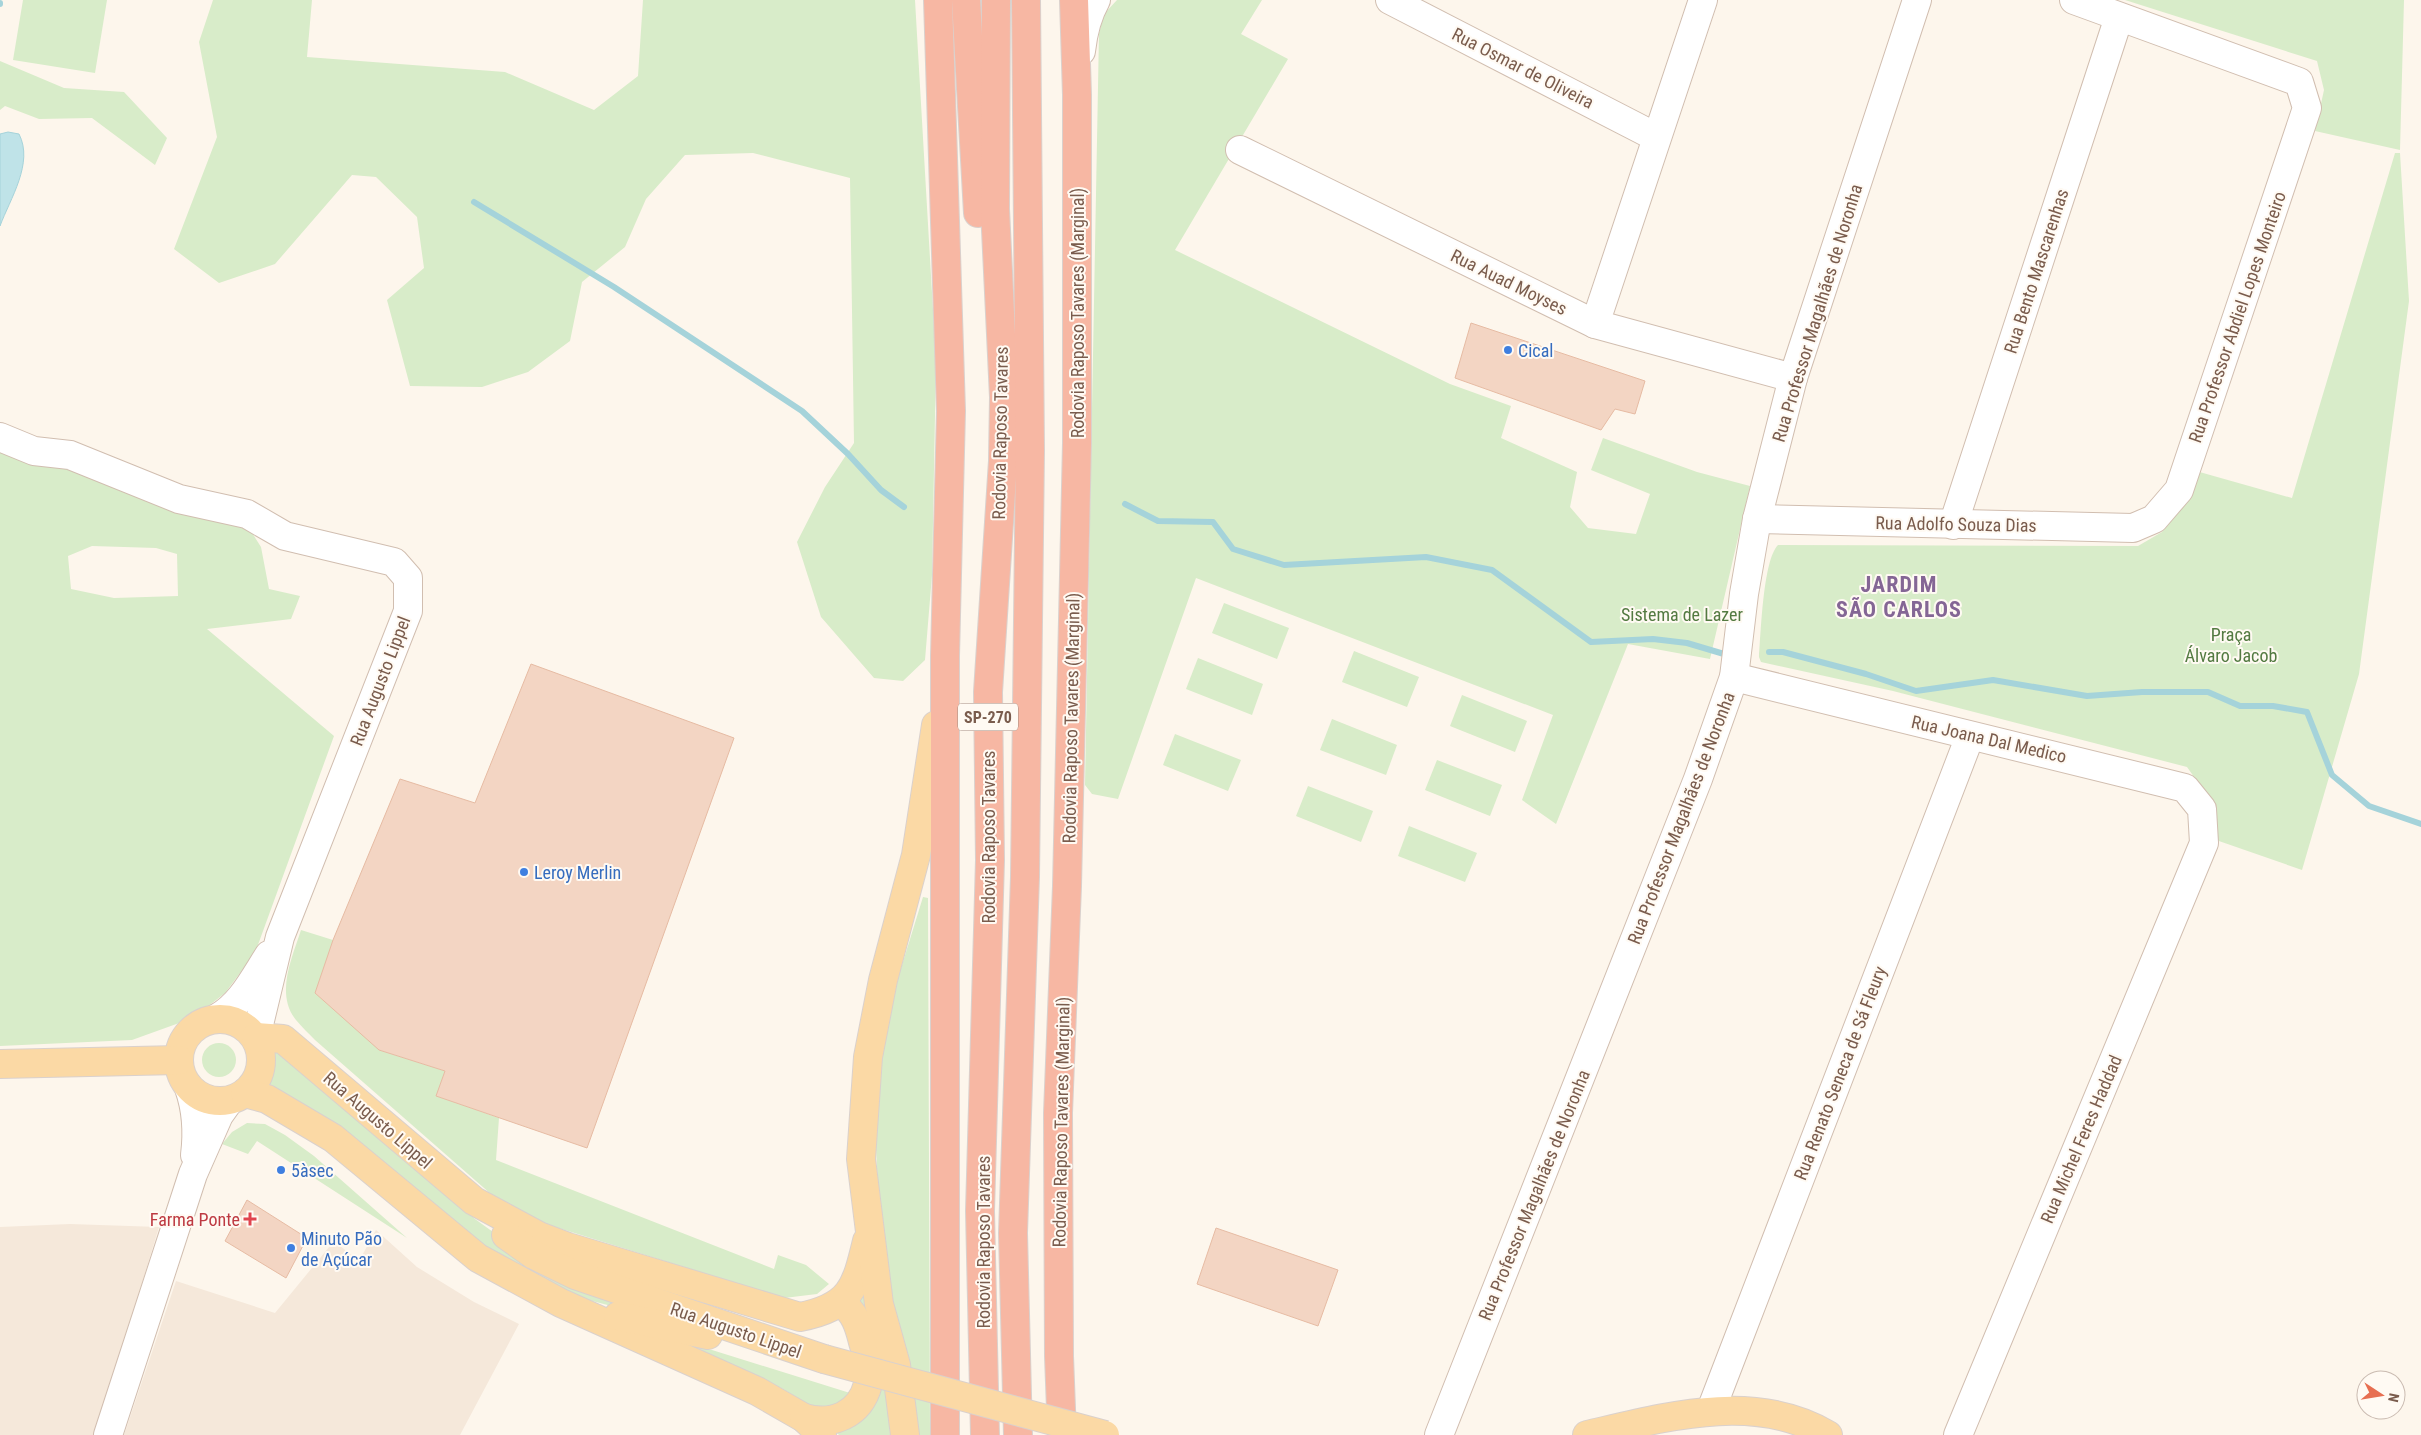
<svg xmlns="http://www.w3.org/2000/svg" width="2421" height="1435" font-family="'Roboto Condensed',sans-serif">
<style>
.residential{fill:#f5e8da}
.green{fill:#d8ecc9;fill-rule:evenodd}
.water{fill:#bfe3e8;stroke:#a5d3da}
.lines{fill:none;stroke-linecap:round;stroke-linejoin:round}
.stream{stroke:#a5d3da;stroke-width:6}
.building{fill:#f3d5c3;stroke:#e6bba3}
.minor-casing{stroke:#d1beb0;stroke-width:30}
.major-casing{stroke:#dad1cd;stroke-width:30}
.highway-casing{stroke:#dad1cd;stroke-width:30}
.minor{stroke:#fff;stroke-width:28}
.major{stroke:#fbd9a5;stroke-width:28}
.highway{stroke:#f7b7a3;stroke-width:28}
.major-bridge-casing{stroke:#dad1cd;stroke-width:30;stroke-linecap:butt}
.major-bridge{stroke:#fbd9a5;stroke-width:28}
.shop-dot{fill:#3f7fe0;stroke:#fffaf3;stroke-width:2}
.health-dot{fill:#e0444e;stroke:#fffaf3;stroke-width:2}
.labels{text-anchor:middle;dominant-baseline:central;stroke-width:4;stroke-linejoin:round;paint-order:stroke}
.shield{fill:#fffaf3;stroke:#a28b7f;stroke-width:1}
.shield-label{font-size:16px;font-weight:bold;fill:#7a5c4d}
.street-label{font-size:18px;fill:#7a5c4d;stroke:#fffaf3}
.shop-label{font-size:18px;fill:#366cbe;stroke:#fffaf3;text-anchor:start}
.park-label{font-size:18px;fill:#537a41;stroke:#fffaf3}
.health-label{font-size:18px;fill:#be3a42;stroke:#fffaf3;text-anchor:end}
.district-label{font-size:22px;font-weight:bold;letter-spacing:1px;fill:#846695;stroke:#fffaf3}
</style>
<rect width="100%" height="100%" fill="#fdf6ec"/>
<g class="residential">
<polygon points="70,1224 159,1227 96,1435 0,1435 0,1227"/>
<polygon points="376,1230 417,1267 474,1302 519,1324 460,1435 124,1435 176,1281 275,1313 334,1241 359,1261"/>
</g>
<g class="green">
<polygon points="23,0 107,0 95,73 13,60"/>
<polygon points="213,0 312,0 307,57 505,72 594,110 638,76 643,0 915,0 936,362 932,575 925,660 903,681 874,678 821,617 797,542 825,487 854,443 850,178 753,153 685,155 646,199 625,247 582,282 570,341 528,372 482,387 410,386 387,300 424,268 417,217 376,177 352,175 275,264 219,283 174,249 217,137 199,42"/>
<polygon points="1117,0 1262,0 1241,34 1288,59 1175,250 1450,384 1511,406 1501,438 1577,472 1570,507 1588,528 1636,534 1650,494 1591,470 1603,438 1697,472 1750,486 1710,659 1628,644 1556,824 1522,800 1553,715 1196,578 1118,799 1092,794 1085,785 1099,33 1104,14"/>
<polygon points="2125,0 2404,0 2400,150 2315,131 2324,90 2317,61"/>
<polygon points="0,61 64,88 124,92 167,138 155,165 92,118 39,119 5,106 0,110"/>
<path d="M2395 153H2400L2409 301 2359 674 2302 870 2216 840 2209 798 2187 767 1893 691 1761 662 1759 657C1761 633 1763 560 1778 545L2138 546 2162 532 2183 505 2196 471 2292 498Z"/>
<path d="M0 451 77 469 118 490 192 509 249 528 261 547 269 589 300 596 291 619 207 629 334 736 255 953 225 993 193 1018 132 1040 0 1046ZM92 546 156 548 177 554 178 596 114 598 71 589 68 556Z"/>
<polygon points="1224,603 1289,628 1277,659 1212,633"/>
<polygon points="1354,651 1419,677 1407,707 1342,682"/>
<polygon points="1198,658 1263,684 1252,715 1186,689"/>
<polygon points="1462,695 1527,721 1515,752 1450,726"/>
<polygon points="1332,719 1397,745 1386,775 1320,750"/>
<polygon points="1175,734 1241,760 1228,791 1163,765"/>
<polygon points="1437,760 1502,785 1490,816 1425,790"/>
<polygon points="1308,786 1373,811 1361,842 1296,816"/>
<polygon points="1409,826 1477,853 1465,882 1398,856"/>
<polygon points="923,897 928,898 930,1435 919,1435 903,1344 888,1301 880,1226 876,1149 877,1075 890,1004"/>
<path d="M301 930 333 940 379 1050 445 1071 437 1096 499 1118 496 1160 774 1269 778 1255 806 1265 829 1284 817 1294 784 1298 523 1217 500 1202 315 1040C309 1034 302 1027 296 1020 275 994 292 958 301 930Z"/>
<circle cx="219" cy="1060" r="17"/>
<path d="M273 1048 311 1076 475 1219 539 1265 660 1319 570 1295 497 1259 331 1121 271 1086 269 1082C272 1070 270 1058 273 1048Z"/>
<polygon points="247,1123 265,1124 285,1135 314,1156 407,1238 257,1141 248,1154 222,1144 232,1132"/>
<polygon points="864,1292 888,1395 890,1435 839,1435 835,1431 860,1417 857,1299"/>
<polygon points="657,1336 712,1350 850,1393 844,1405 832,1410 813,1407 783,1389"/>
</g>
<path class="water" d="M8 132 19 134C34 163 10 199 0 226V134Z"/>
<g class="lines">
<g class="stream">
<polyline points="0,4 0,3"/>
<polyline points="474,202 614,287 802,411 848,454 881,490 904,507"/>
<polyline points="1125,504 1158,521 1213,522 1233,549 1284,565 1426,557 1492,570 1591,642 1653,639 1687,643 1724,654"/>
<polyline points="1769,652 1783,652 1866,674 1916,691 1993,680 2087,696 2142,692 2208,692 2240,706 2273,706 2307,712 2332,775 2369,806 2421,824"/>
</g>
</g>
<g class="building">
<polygon points="1471,323 1645,381 1635,414 1615,409 1601,430 1455,378"/>
<polygon points="531,664 734,738 587,1148 436,1096 445,1071 379,1050 315,993 333,940 400,779 475,803"/>
<polygon points="247,1200 307,1238 286,1278 225,1241"/>
<polygon points="1216,1228 1338,1270 1318,1326 1197,1284"/>
</g>
<g class="lines">
<defs>
<g id="minor">
<polyline points="1390,0 1656,137"/>
<path d="M1081 51C1083 33 1087 16 1096 0"/>
<polyline points="1240,150 1595,324 1793,378"/>
<polyline points="1595,324 1703,0"/>
<polyline points="0,437 34,451 70,455 179,499 247,514 285,536 394,562 408,578 408,611 280,937 256,1037"/>
<polyline points="1757,519 2133,528 2154,519 2179,490 2307,108 2299,82 2074,0"/>
<polyline points="1953,525 2119,17"/>
<polyline points="1734,677 2185,788 2202,809 2204,843 1958,1435"/>
<path d="M217 1018C241 1005 254 978 269 955"/>
<path d="M189 1088C197 1111 198 1131 195 1155"/>
<polyline points="1711,1410 1970,736"/>
<polyline points="108,1435 193,1174 219,1115 229,1101"/>
<polyline points="1439,1435 1698,779 1734,677 1744,594 1757,519 1793,378 1917,0"/>
</g>
<g id="major">
<circle cx="220" cy="1060" r="41"/>
<path d="M256 1037 283 1039 474 1201 539 1236 568 1247 800 1317C851 1307 856 1287 867 1241"/>
<polyline points="0,1064 179,1060"/>
<polyline points="245,1093 267,1099 333,1138 478,1258 561,1303 757,1391 804,1418 822,1435"/>
<polyline points="506,1235 534,1255 575,1275 824,1359"/>
<polyline points="618,1316 708,1335"/>
<path d="M804 1418C832 1426 860 1415 868 1384 871 1371 867 1355 863 1342 859 1326 855 1312 841 1303"/>
<polyline points="905,1435 896,1365 879,1304 861,1159 868,1057 883,980 916,855 936,725"/>
<path d="M1587 1435C1665 1417 1755 1391 1828 1435"/>
</g>
<g id="highway">
<polyline points="938,0 951,411 945,656 945,1435"/>
<polyline points="966,0 978,213"/>
<polyline points="985,1435 980,1211 990,860 988,692 1003,461 1004,397 995,209 996,0"/>
<polyline points="1018,1435 1013,1233 1025,877 1030,450 1026,0"/>
<polyline points="1062,1435 1059,1356 1058,1113 1067,886 1077,443 1077,95 1074,0"/>
</g>
</defs>
<use href="#minor" class="minor-casing"/>
<use href="#major" class="major-casing"/>
<use href="#highway" class="highway-casing"/>
<use href="#minor" class="minor"/>
<use href="#major" class="major"/>
<use href="#highway" class="highway"/>
<defs>
<polyline id="major-bridge" points="824,1359 1105,1435"/>
</defs>
<use href="#major-bridge" class="major-bridge-casing"/>
<use href="#major-bridge" class="major-bridge"/>
</g>
<g class="shop-dot">
<circle cx="1508" cy="350" r="5"/>
<circle cx="524" cy="872" r="5"/>
<circle cx="281" cy="1170" r="5"/>
<circle cx="291" cy="1248" r="5"/>
</g>
<path class="health-dot" d="M247.5 1211.5h5v5h5v5h-5v5h-5v-5h-5v-5h5z"/>
<g class="labels">
<rect class="shield" x="958" y="703.5" width="60" height="27" rx="4"/>
<g class="shield-label">
<text x="988" y="717">SP-270</text>
</g>
<g class="street-label">
<text transform="translate(1523 68) rotate(27)">Rua Osmar de Oliveira</text>
<text transform="translate(2036 271) rotate(-72)">Rua Bento Mascarenhas</text>
<text transform="translate(1509 282) rotate(26)">Rua Auad Moyses</text>
<text transform="translate(1077 313) rotate(-90)">Rodovia Raposo Tavares (Marginal)</text>
<text transform="translate(1817 313) rotate(-73)">Rua Professor Magalhães de Noronha</text>
<text transform="translate(2237 317) rotate(-71)">Rua Professor Abdiel Lopes Monteiro</text>
<text transform="translate(1000 433) rotate(-89)">Rodovia Raposo Tavares</text>
<text transform="translate(1956 524) rotate(1)">Rua Adolfo Souza Dias</text>
<text transform="translate(380 681) rotate(-69)">Rua Augusto Lippel</text>
<text transform="translate(1071 718) rotate(-89)">Rodovia Raposo Tavares (Marginal)</text>
<text transform="translate(1989 739) rotate(13)">Rua Joana Dal Medico</text>
<text transform="translate(1681 818) rotate(-69)">Rua Professor Magalhães de Noronha</text>
<text transform="translate(988 837) rotate(-90)">Rodovia Raposo Tavares</text>
<text transform="translate(1840 1073) rotate(-69)">Rua Renato Seneca de Sá Fleury</text>
<text transform="translate(378 1120) rotate(41)">Rua Augusto Lippel</text>
<text transform="translate(1061 1122) rotate(-89)">Rodovia Raposo Tavares (Marginal)</text>
<text transform="translate(2081 1139) rotate(-67)">Rua Michel Feres Haddad</text>
<text transform="translate(1534 1195) rotate(-68)">Rua Professor Magalhães de Noronha</text>
<text transform="translate(983 1242) rotate(-90)">Rodovia Raposo Tavares</text>
<text transform="translate(736 1330) rotate(19)">Rua Augusto Lippel</text>
</g>
<g class="shop-label">
<text x="1518" y="350">Cical</text>
<text x="534" y="872">Leroy Merlin</text>
<text x="291" y="1170">5àsec</text>
<text x="301" y="1238">Minuto Pão<tspan x="301" dy="21">de Açúcar</tspan></text>
</g>
<g class="park-label">
<text x="1682" y="614">Sistema de Lazer</text>
<text x="2231" y="634">Praça<tspan x="2231" dy="21">Álvaro Jacob</tspan></text>
</g>
<g class="health-label">
<text x="240" y="1219">Farma Ponte</text>
</g>
<g class="district-label">
<text x="1899" y="584">JARDIM<tspan x="1899" dy="25">SÃO CARLOS</tspan></text>
</g>
</g>
<g transform="translate(2381 1395) rotate(102)"><circle r="24" fill="#fffaf3" stroke="#cabbb1"/>
<path d="M0-4L9 19L0 12L-9 19Z" fill="#e76f51"/>
<text y="-8" font-size="14" font-weight="bold" text-anchor="middle" fill="#7a5c4d">N</text>
</g>
</svg>
